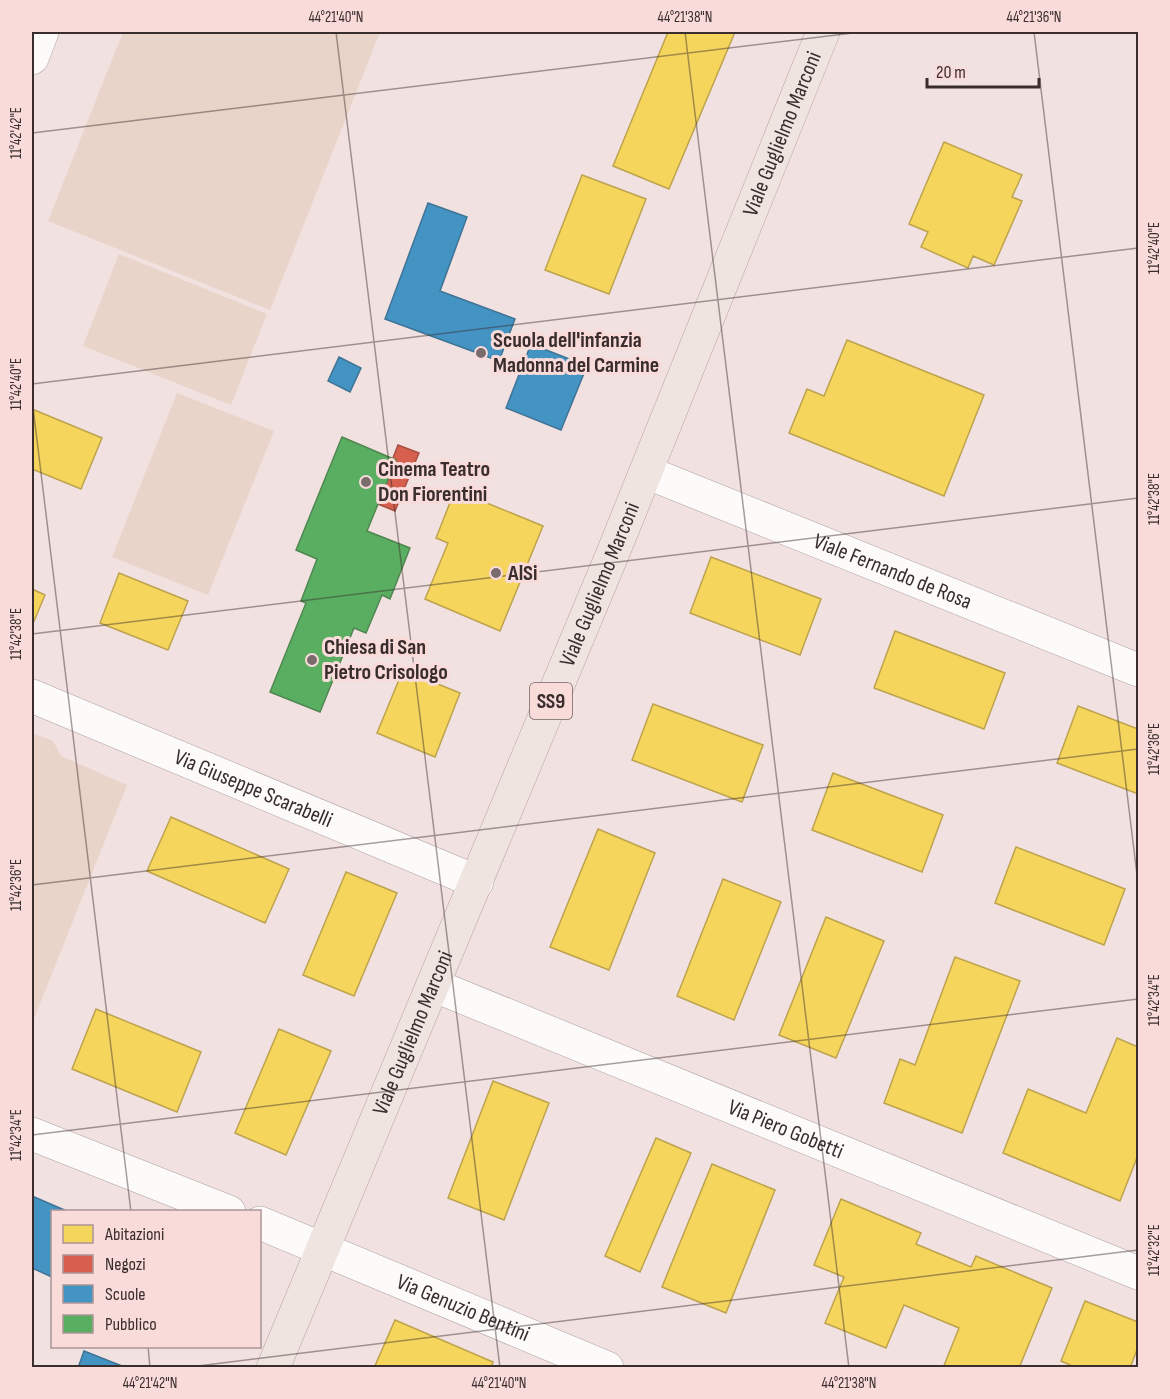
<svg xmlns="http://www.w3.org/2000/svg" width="1170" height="1399" font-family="'Sofia Sans Condensed',sans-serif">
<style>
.green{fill:#e9d4ca}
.homes{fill:#f6d55c;stroke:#bda34e;stroke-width:1.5}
.shops{fill:#d6604d;stroke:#a75143;stroke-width:1.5}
.schools{fill:#4393c3;stroke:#407496;stroke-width:1.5}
.public{fill:#5aae61;stroke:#508751;stroke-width:1.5}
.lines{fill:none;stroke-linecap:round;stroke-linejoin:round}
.minor-casing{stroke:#afa2a2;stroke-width:34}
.major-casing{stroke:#baa29c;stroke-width:34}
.minor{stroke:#fdfafa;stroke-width:33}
.major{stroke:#efe4e0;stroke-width:33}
.ticks{fill:none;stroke:#392d2d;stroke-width:1.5;stroke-opacity:0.45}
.poi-dot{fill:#7a6c6c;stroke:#f9dbda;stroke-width:2}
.labels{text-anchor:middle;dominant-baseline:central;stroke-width:6;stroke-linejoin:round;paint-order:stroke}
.shield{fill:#f9dbda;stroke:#736161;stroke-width:1.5}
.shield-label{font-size:21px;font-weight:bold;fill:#392d2d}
.street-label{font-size:22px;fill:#392d2d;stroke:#f9dbda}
.poi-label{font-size:22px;font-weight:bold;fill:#392d2d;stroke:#f9dbda;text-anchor:start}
.neatline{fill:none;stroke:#392d2d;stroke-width:2}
.ticks-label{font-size:15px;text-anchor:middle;fill:#392d2d}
</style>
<rect width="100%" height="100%" fill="#f2e1e1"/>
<g class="green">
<polygon points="123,32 380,32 270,310 48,221"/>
<polygon points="119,254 267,314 231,405 83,346"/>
<polygon points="177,393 274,431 208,595 112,557"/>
<polygon points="32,733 53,741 61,756 127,785 32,1024"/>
</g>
<g class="homes">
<polygon points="668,32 735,32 669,189 613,166"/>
<polygon points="944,142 1022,175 1012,197 1022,201 994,265 973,256 968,268 921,247 928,232 909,224"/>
<polygon points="582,175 646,199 609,294 545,270"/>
<polygon points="847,340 984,395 944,496 789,433 807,389 824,396"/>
<polygon points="32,409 102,438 81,489 32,469"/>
<polygon points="455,490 543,526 500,631 425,599 448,543 436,538"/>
<polygon points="711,557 821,599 800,655 690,613"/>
<polygon points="119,573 188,601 168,650 100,623"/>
<polygon points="32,589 45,595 32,626"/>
<polygon points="895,631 1005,673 984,729 874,688"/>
<polygon points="403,670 460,693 435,757 377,733"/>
<polygon points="653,704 763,745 742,802 632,760"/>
<polygon points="1078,706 1138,729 1138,794 1057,763"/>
<polygon points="833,773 943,815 922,872 812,830"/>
<polygon points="171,817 289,869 265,923 147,871"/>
<polygon points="598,829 655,853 609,970 550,947"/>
<polygon points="1016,847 1125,889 1104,945 995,903"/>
<polygon points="346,872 397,893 354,996 303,975"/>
<polygon points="723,879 781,902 734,1020 677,996"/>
<polygon points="826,917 884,941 836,1058 779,1035"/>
<polygon points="955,957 1020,981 962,1133 884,1103 900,1059 915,1065"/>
<polygon points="96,1009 201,1052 177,1112 72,1069"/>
<polygon points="279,1029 331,1051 286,1155 235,1133"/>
<polygon points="1117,1038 1138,1047 1138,1155 1120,1201 1003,1153 1028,1089 1086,1113"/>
<polygon points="493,1081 549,1103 504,1220 448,1198"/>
<polygon points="656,1138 691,1153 640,1272 605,1256"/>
<polygon points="712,1164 775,1190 726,1313 662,1287"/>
<polygon points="841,1199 921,1233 916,1244 971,1267 976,1256 1052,1288 1019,1368 943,1368 959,1328 904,1305 886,1348 825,1323 844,1277 814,1265"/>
<polygon points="1085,1301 1138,1322 1138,1347 1130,1368 1069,1368 1070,1365 1061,1361"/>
<polygon points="395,1320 493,1362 491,1368 374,1368"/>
</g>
<polygon class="shops" points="398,445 419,453 395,511 378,504 396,460 393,458"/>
<g class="schools">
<polygon points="428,203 467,217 440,291 515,319 499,361 385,319"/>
<polygon points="531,344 587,366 561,430 506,408"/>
<polygon points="339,357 361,368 350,392 328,381"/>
<polygon points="32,1196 69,1212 52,1212 52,1277 32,1268"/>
<polygon points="84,1351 127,1368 78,1368"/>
</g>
<polygon class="public" points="342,437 396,460 367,531 410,548 390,599 382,595 366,633 354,628 320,712 270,692 306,603 301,601 317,559 296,550"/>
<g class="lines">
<defs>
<g id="minor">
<polyline points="32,58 42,32"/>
<path id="s1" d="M646 472 1138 670"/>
<path id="s2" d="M32 696 477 882"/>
<path id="s3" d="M433 985 1138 1273"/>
<polyline points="32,1134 229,1212"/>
<path id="s4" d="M260 1223 607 1368"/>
</g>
<g id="major">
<path id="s5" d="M273 1368 615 548 823 32"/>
</g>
</defs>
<use href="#minor" class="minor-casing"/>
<use href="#major" class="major-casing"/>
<use href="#minor" class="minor"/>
<use href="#major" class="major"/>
</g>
<path class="ticks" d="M336 32 500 1368M685 32 849 1368M1034 32 1138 883M32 133 861 32M32 384 1138 248M32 399 131 1212M32 634 1138 498M32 885 1138 749M32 1135 1138 999M148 1346 150 1368M182 1368 1138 1250"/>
<g class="poi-dot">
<circle cx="481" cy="353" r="6"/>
<circle cx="366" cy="482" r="6"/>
<circle cx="496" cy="573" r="6"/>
<circle cx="312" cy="660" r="6"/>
</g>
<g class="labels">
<rect class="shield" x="530" y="683" width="42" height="36" rx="4.5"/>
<g class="shield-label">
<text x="551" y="701">SS9</text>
</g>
<g class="street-label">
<text stroke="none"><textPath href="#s5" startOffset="1335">Viale Guglielmo Marconi</textPath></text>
<text stroke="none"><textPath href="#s1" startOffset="266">Viale Fernando de Rosa</textPath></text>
<text stroke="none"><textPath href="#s5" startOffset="849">Viale Guglielmo Marconi</textPath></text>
<text stroke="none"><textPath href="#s2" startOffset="240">Via Giuseppe Scarabelli</textPath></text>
<text stroke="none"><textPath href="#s5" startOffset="363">Viale Guglielmo Marconi</textPath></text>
<text stroke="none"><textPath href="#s3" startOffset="381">Via Piero Gobetti</textPath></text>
<text stroke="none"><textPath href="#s4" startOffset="220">Via Genuzio Bentini</textPath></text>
</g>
<g class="poi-label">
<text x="493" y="340">Scuola dell'infanzia<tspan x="493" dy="25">Madonna del Carmine</tspan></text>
<text x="378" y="469">Cinema Teatro<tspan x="378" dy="25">Don Fiorentini</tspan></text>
<text x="508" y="573">AlSi</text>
<text x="324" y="647">Chiesa di San<tspan x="324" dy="25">Pietro Crisologo</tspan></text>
</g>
</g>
<rect width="1170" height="1399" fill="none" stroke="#f9dbda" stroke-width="66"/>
<rect x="51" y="1210" width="210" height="138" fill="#f9dbda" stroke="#ac9595" stroke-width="1.5"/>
<rect x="63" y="1225" width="30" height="18" fill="#f6d55c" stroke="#ac9595" stroke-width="1.5"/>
<text x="105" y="1240" font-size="18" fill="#392d2d">Abitazioni</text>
<rect x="63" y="1255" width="30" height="18" fill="#d6604d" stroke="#ac9595" stroke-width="1.5"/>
<text x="105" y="1270" font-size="18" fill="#392d2d">Negozi</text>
<rect x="63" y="1285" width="30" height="18" fill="#4393c3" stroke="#ac9595" stroke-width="1.5"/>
<text x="105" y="1300" font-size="18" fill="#392d2d">Scuole</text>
<rect x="63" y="1315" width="30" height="18" fill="#5aae61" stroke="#ac9595" stroke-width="1.5"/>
<text x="105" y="1330" font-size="18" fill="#392d2d">Pubblico</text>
<path d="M927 78v9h112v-9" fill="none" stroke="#392d2d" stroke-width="3"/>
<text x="936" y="78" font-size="18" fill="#392d2d" stroke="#f9dbda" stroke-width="4.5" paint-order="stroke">20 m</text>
<rect x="33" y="33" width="1104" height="1333" class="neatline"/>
<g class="ticks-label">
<text x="336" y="22">44°21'40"N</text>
<text x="685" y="22">44°21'38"N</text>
<text x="1034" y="22">44°21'36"N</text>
<text transform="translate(16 133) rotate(-90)" y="5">11°42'42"E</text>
<text transform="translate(1154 248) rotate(-90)" y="5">11°42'40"E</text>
<text transform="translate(16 384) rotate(-90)" y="5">11°42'40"E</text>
<text transform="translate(1154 499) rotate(-90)" y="5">11°42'38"E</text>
<text transform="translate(16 634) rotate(-90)" y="5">11°42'38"E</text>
<text transform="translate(1154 749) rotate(-90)" y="5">11°42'36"E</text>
<text transform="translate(16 885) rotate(-90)" y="5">11°42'36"E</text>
<text transform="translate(1154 1000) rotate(-90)" y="5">11°42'34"E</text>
<text transform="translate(16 1135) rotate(-90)" y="5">11°42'34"E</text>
<text transform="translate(1154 1250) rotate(-90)" y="5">11°42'32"E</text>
<text x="150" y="1388">44°21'42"N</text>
<text x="499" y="1388">44°21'40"N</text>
<text x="849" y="1388">44°21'38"N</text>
</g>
</svg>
